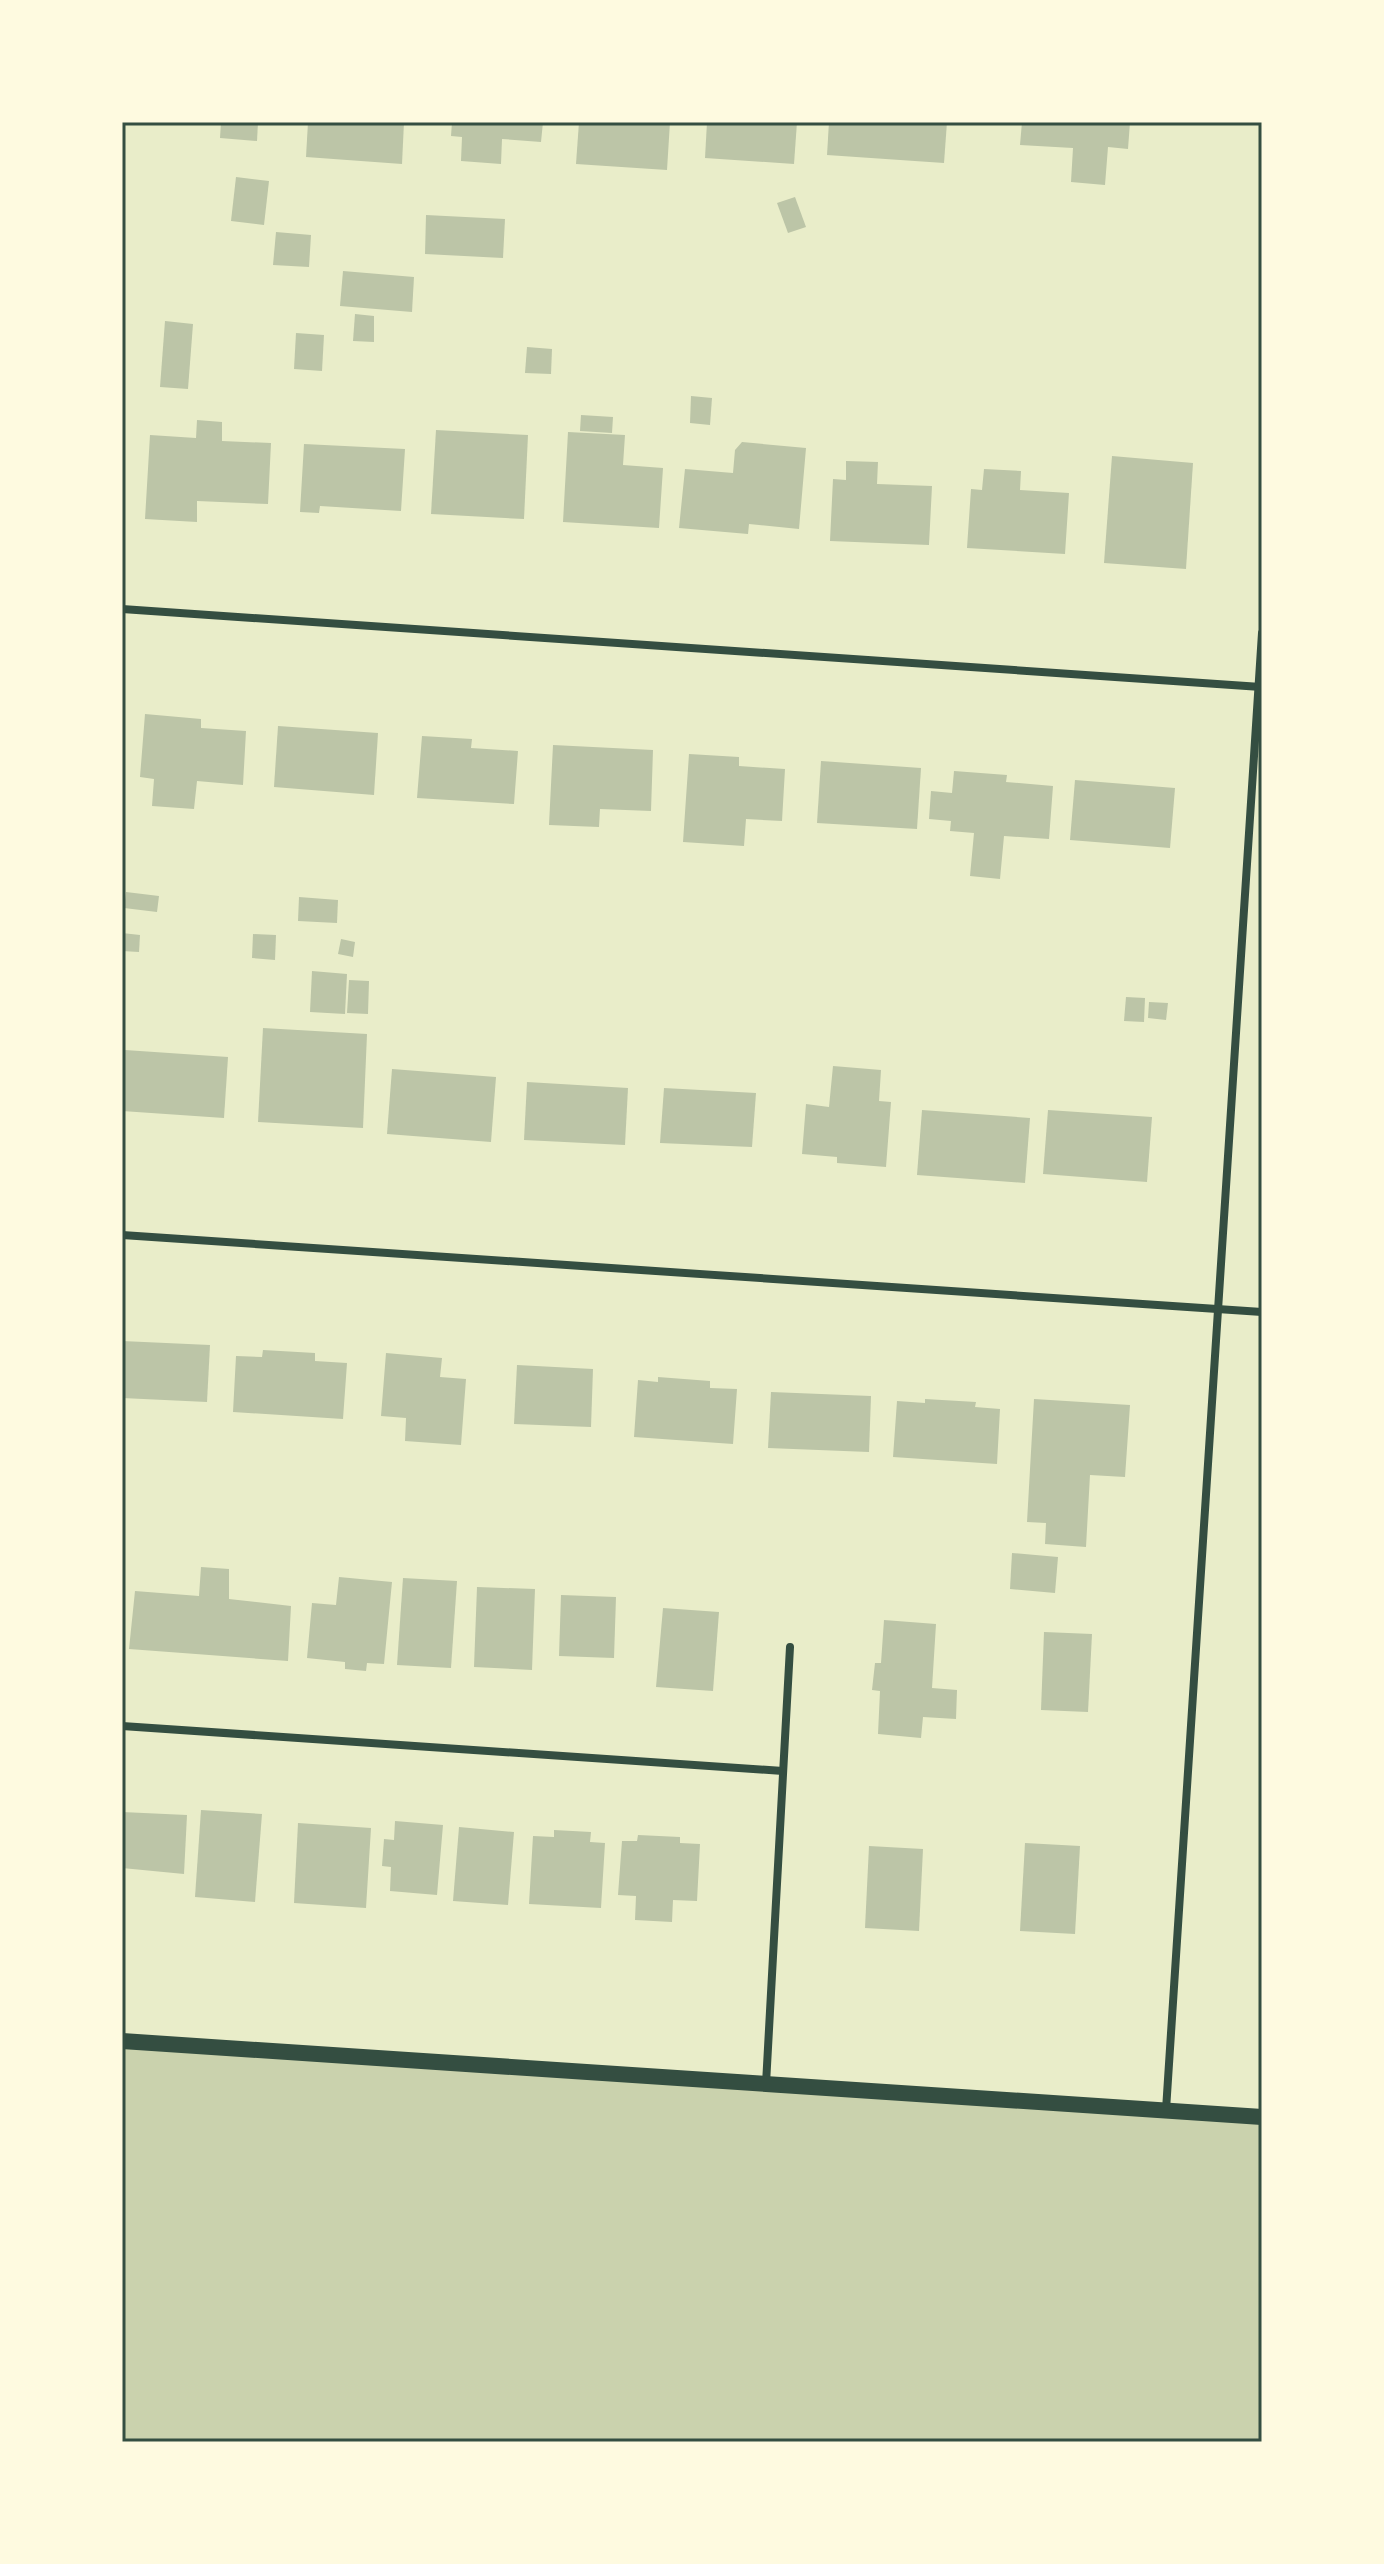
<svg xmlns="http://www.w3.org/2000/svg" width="1384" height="2564" font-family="Helvetica,sans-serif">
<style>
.green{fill:#cad2ad}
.building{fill:#bcc5a7}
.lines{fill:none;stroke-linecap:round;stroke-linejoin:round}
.minor{stroke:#344e41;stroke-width:8}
.secondary{stroke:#344e41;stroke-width:16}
.neatline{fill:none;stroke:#344e41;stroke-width:3}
</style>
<rect width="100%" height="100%" fill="#e9edc9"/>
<polygon class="green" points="122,2036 1262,2111 1262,2442 122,2442"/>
<g class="building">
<polygon points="221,122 258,122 257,141 220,138"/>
<polygon points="308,122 404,122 402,164 306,157"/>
<polygon points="452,122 543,122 541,142 502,139 501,164 461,161 462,137 451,136"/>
<polygon points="579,122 670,122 667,170 576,164"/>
<polygon points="707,122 797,122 794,164 705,158"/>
<polygon points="829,122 947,122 944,163 827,155"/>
<polygon points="1022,122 1130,122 1128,149 1108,147 1105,185 1071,182 1073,148 1020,145"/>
<polygon points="236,177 269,181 264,225 231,221"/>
<polygon points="795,197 806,227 788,233 777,203"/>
<polygon points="426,215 505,219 503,258 425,254"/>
<polygon points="276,232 311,235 309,267 273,265"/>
<polygon points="343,271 414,277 412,312 340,306"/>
<polygon points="355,314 374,316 374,342 353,341"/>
<polygon points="165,321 193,324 188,389 160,387"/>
<polygon points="296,333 324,335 322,371 294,369"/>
<polygon points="527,347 552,349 551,374 525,373"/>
<polygon points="691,396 712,398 710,425 690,423"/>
<polygon points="581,415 613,417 612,433 580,431"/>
<polygon points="197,420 222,422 222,441 271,443 268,504 197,501 197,522 145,519 150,435 196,438"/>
<polygon points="436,430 528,435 524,519 431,514"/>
<polygon points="568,432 625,435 623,465 663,468 659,528 563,522"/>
<polygon points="742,442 806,448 799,529 749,524 748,534 679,528 685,469 733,473 735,450"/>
<polygon points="304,444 405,449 401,511 320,506 319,513 300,512"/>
<polygon points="1112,456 1193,463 1186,569 1104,563"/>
<polygon points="846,461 878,462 877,484 932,486 929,545 830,541 833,479 846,480"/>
<polygon points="984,469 1021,471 1020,490 1069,493 1065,554 967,548 971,489 982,490"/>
<polygon points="145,714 201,719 201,728 246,731 243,785 197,781 194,809 152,806 154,779 140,777"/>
<polygon points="278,726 378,733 374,795 274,787"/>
<polygon points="422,736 472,739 471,748 518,751 514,804 417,798"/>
<polygon points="553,745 653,750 651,811 600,809 599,827 549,825"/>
<polygon points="689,754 739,757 739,766 785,769 782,821 746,819 744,846 683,842"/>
<polygon points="821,761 921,768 917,829 817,823"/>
<polygon points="954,771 1007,775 1006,782 1053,786 1049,839 1004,836 1000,879 970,876 974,833 950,831 951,821 929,819 931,791 952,793"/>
<polygon points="1075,780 1175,788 1170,848 1070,840"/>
<polygon points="126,892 159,896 157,912 124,908"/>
<polygon points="299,897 338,900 337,923 298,921"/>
<polygon points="122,933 140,935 139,952 122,951"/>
<polygon points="253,934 276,935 275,960 252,958"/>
<polygon points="341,939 355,942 353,957 338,954"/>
<polygon points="312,971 347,974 345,1014 310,1012"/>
<polygon points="349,980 369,981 368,1014 347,1013"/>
<polygon points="1126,997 1145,998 1144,1022 1124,1021"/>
<polygon points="1149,1002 1168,1003 1166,1020 1148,1018"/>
<polygon points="263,1028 367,1034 363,1128 258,1122"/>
<polygon points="125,1050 228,1057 224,1118 122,1111"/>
<polygon points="833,1066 881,1070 879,1101 891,1102 886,1167 837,1163 837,1157 802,1154 806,1104 829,1107"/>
<polygon points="392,1069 496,1077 491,1142 387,1134"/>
<polygon points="527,1082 628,1088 625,1145 524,1140"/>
<polygon points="664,1088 756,1093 752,1147 660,1143"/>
<polygon points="922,1110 1030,1118 1025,1183 917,1175"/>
<polygon points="1048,1110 1152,1117 1147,1182 1043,1174"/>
<polygon points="122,1341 210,1345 207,1402 122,1398"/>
<polygon points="263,1350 315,1353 315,1361 347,1363 343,1419 233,1412 236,1356 262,1357"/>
<polygon points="386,1353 442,1358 440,1377 466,1379 461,1445 405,1441 406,1418 381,1416"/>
<polygon points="517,1365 593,1369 591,1427 514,1424"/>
<polygon points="658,1377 710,1381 710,1388 737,1389 733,1444 634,1437 638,1380 658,1382"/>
<polygon points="771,1392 871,1396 869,1452 768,1448"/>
<polygon points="925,1399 976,1402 975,1407 1000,1409 997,1464 893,1457 897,1401 925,1403"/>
<polygon points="1034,1399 1130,1405 1125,1477 1090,1475 1086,1547 1045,1544 1046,1523 1027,1522"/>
<polygon points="1012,1553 1058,1557 1055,1593 1010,1589"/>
<polygon points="201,1567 229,1569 229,1599 291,1606 288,1661 129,1649 135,1591 199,1596"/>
<polygon points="339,1577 392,1582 384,1664 367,1663 366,1671 345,1669 345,1662 307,1658 312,1603 336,1605"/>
<polygon points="403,1578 457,1581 451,1668 397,1665"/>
<polygon points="477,1587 535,1589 532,1670 474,1667"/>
<polygon points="561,1595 616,1597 614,1658 559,1656"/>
<polygon points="663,1608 719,1612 713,1691 656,1687"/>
<polygon points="884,1620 936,1624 932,1688 957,1690 956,1719 923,1717 921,1738 878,1734 880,1691 872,1690 875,1663 881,1663"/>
<polygon points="1044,1632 1092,1634 1088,1712 1041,1710"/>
<polygon points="201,1810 262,1814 255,1902 195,1897"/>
<polygon points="122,1812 187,1815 184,1874 122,1868"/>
<polygon points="395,1821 443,1825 437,1895 390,1891 391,1867 382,1866 384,1839 394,1840"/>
<polygon points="298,1823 371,1828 366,1908 294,1903"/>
<polygon points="459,1827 514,1832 508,1905 453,1901"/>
<polygon points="554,1830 591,1832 590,1842 605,1843 601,1908 529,1904 533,1836 554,1837"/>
<polygon points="638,1835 680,1837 680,1843 700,1844 697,1901 673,1900 672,1922 635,1920 636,1896 618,1895 622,1841 637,1841"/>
<polygon points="1025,1843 1080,1846 1075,1934 1020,1931"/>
<polygon points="869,1846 923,1849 919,1931 865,1928"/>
</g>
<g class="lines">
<g class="minor">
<polyline points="122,609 1261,687"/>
<polyline points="122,1235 1262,1312"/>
<polyline points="122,1726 783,1771"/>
<polyline points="766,2084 790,1647"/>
<polyline points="1166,2110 1262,633"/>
</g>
<polyline class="secondary" points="122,2041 1262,2117"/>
</g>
<rect width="1384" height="2564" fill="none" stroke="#fefae0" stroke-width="248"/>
<rect x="124" y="124" width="1136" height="2316" class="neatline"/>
</svg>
